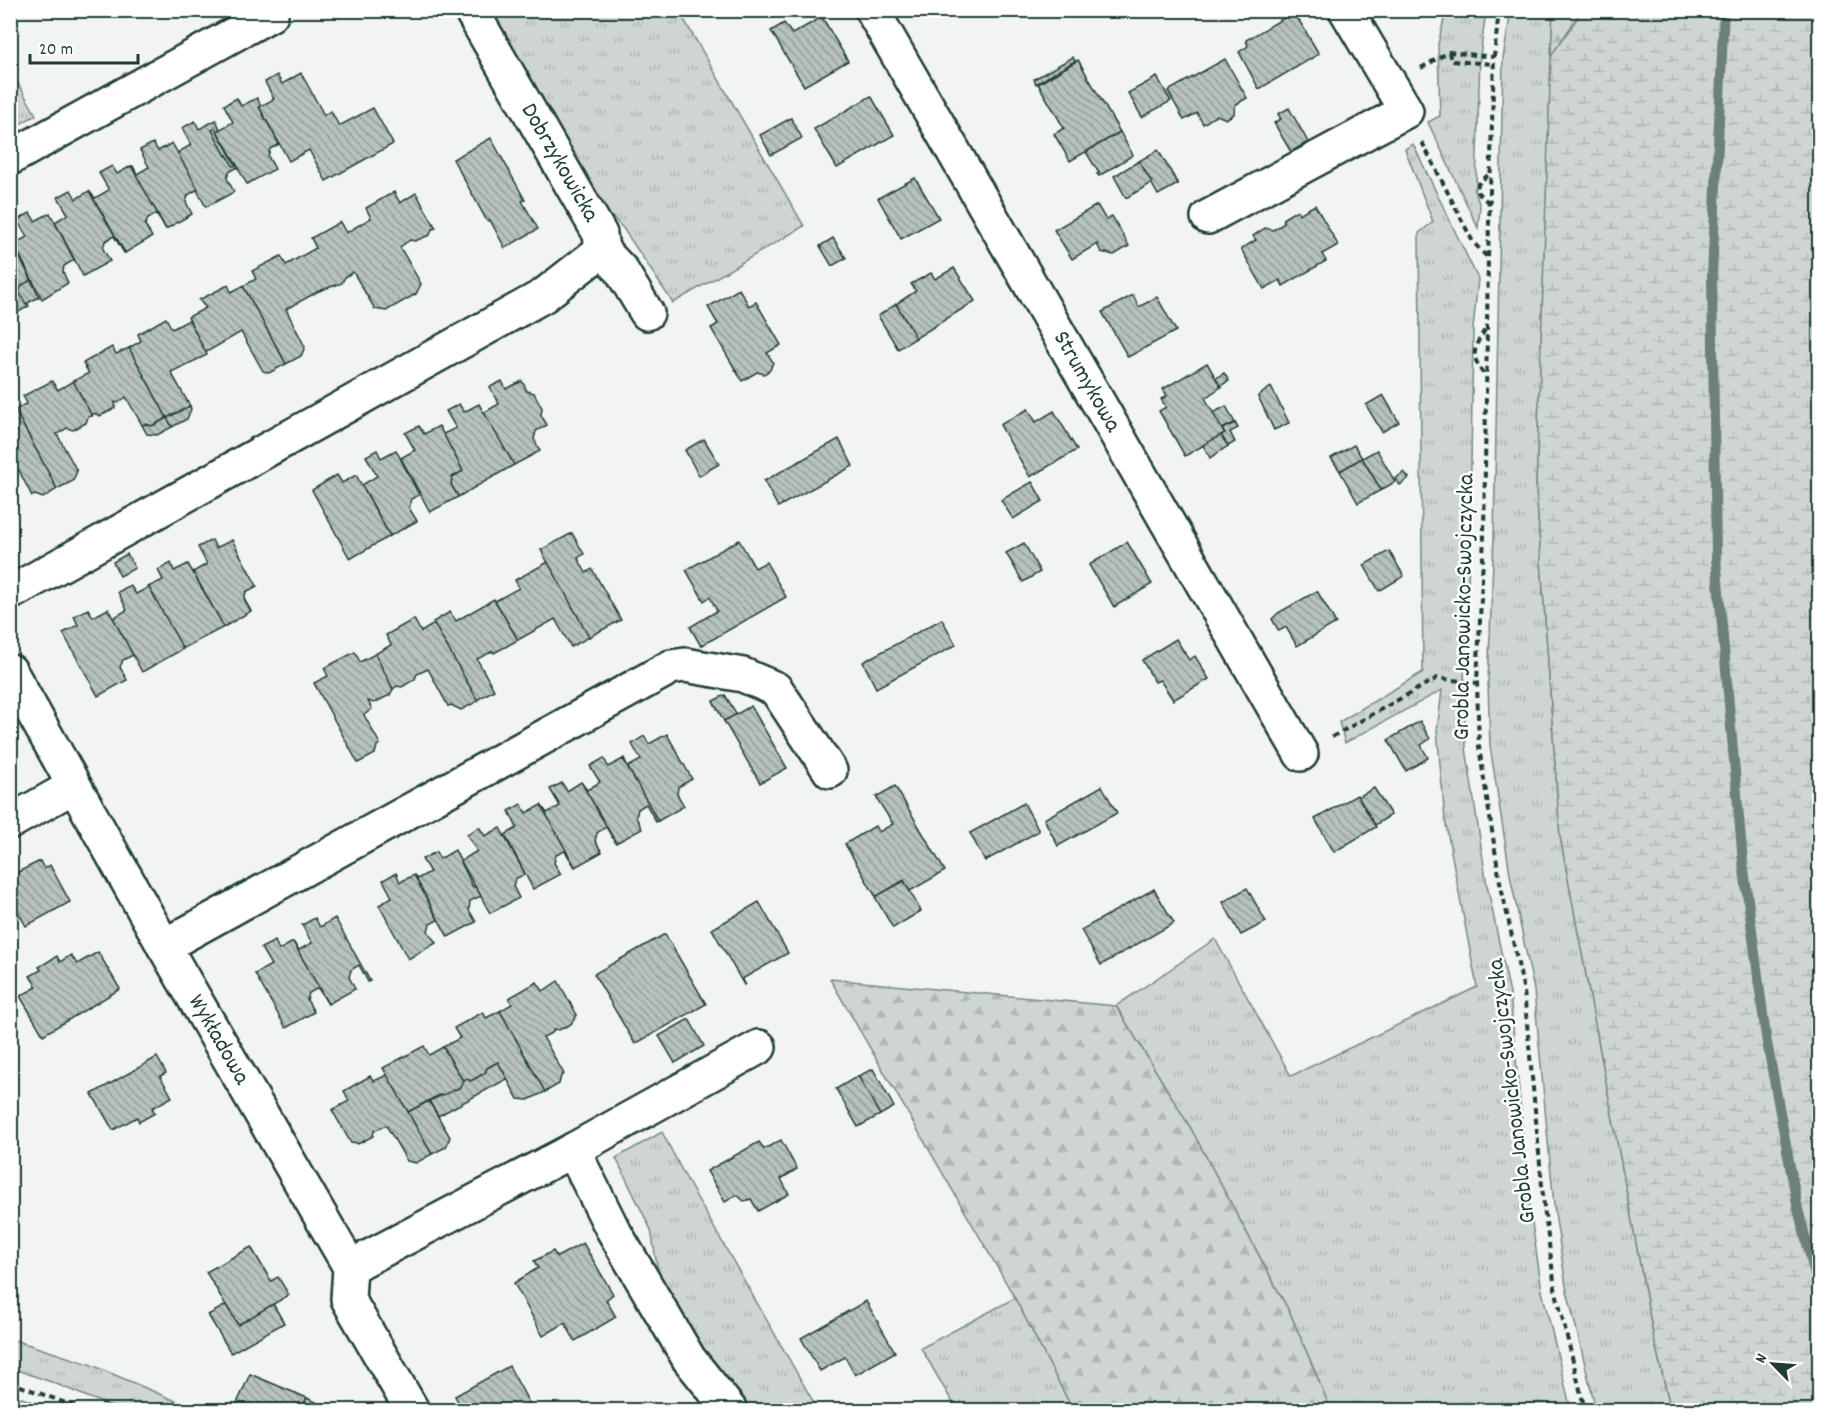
<svg xmlns="http://www.w3.org/2000/svg" width="1830" height="1421" font-family="Dekko,sans-serif">
<style>
.grass{fill:url(#grass-tufts);stroke:#768984;stroke-width:1.5}
.forest{fill:url(#forest-firs);stroke:#768984;stroke-width:1.5}
.wetland{fill:url(#wetland-marsh);stroke:#768984;stroke-width:1.5}
.lines{fill:none;stroke-linecap:round;stroke-linejoin:round}
.stream{stroke:#6d807b;stroke-width:10}
.building{fill:url(#building-back-hatch);stroke:#1f3d34;stroke-width:1.5}
.minor-casing{stroke:#1f3d34;stroke-width:38}
.path{stroke:#1f3d34;stroke-width:4;stroke-dasharray:6 4.5;stroke-linecap:butt}
.minor{stroke:#fff;stroke-width:33}
.labels{text-anchor:middle;dominant-baseline:central;stroke-width:5;stroke-linejoin:round;paint-order:stroke}
.street-label{font-size:24px;fill:#1f3d34;stroke:#fff}
</style>
<defs>
<pattern id="grass-tufts" width="24" height="20" patternUnits="userSpaceOnUse" patternTransform="scale(1.5)"><rect width="24" height="20" fill="#ced5d3"/><path d="M3 7l-1-3M5 7V3M7 7l1-3M15 17l-1-3M17 17v-4M19 17l1-3" fill="none" stroke="#b0b8b6"/></pattern>
<pattern id="forest-firs" width="22" height="20" patternUnits="userSpaceOnUse" patternTransform="scale(1.5)"><rect width="22" height="20" fill="#ced5d3"/><path d="M5 1l3.5 6h-7zM16 11l3.5 6h-7z" fill="#b0b8b6"/></pattern>
<pattern id="wetland-marsh" width="20" height="14" patternUnits="userSpaceOnUse" patternTransform="scale(1.5)"><rect width="20" height="14" fill="#ced5d3"/><path d="M1 5h8M5 5V1M11 12h8M15 12V8" fill="none" stroke="#b0b8b6"/></pattern>
<pattern id="building-back-hatch" width="6" height="6" patternUnits="userSpaceOnUse" patternTransform="scale(1.5)"><rect width="6" height="6" fill="#b7c1bd"/><path d="M-1 5l2 2M0 0l6 6M5-1l2 2" fill="none" stroke="#949e9a"/></pattern>
</defs>
<rect width="100%" height="100%" fill="#f2f3f3"/>
<filter id="ink" filterUnits="userSpaceOnUse"><feTurbulence type="fractalNoise" baseFrequency=".0167" numOctaves="2"/><feDisplacementMap in="SourceGraphic" scale="12" xChannelSelector="R" yChannelSelector="G"/><feConvolveMatrix kernelMatrix="1 2 1 2 8 2 1 2 1" color-interpolation-filters="sRGB"/></filter>
<g filter="url(#ink)">
<g class="grass">
<polygon points="486,11 679,11 804,226 673,303 623,228 602,207"/>
<polygon points="1446,11 1486,11 1480,56 1476,188 1474,189 1480,206 1478,228 1428,122 1440,116 1438,44"/>
<polygon points="1511,11 1553,11 1536,487 1560,836 1654,1339 1671,1410 1596,1410 1566,1286 1554,1206 1534,990 1511,880 1490,746 1488,683 1494,536 1503,58"/>
<polygon points="11,71 36,115 11,129 10,129"/>
<polygon points="1413,144 1478,279 1473,329 1470,535 1464,683 1466,748 1487,885 1510,994 1530,1209 1542,1291 1571,1410 1331,1410 1291,1315 1190,1127 1116,1006 1215,939 1291,1076 1477,987 1445,820 1437,731 1442,690 1345,743 1339,722 1423,672 1419,233 1433,222 1405,149"/>
<polygon points="662,1132 688,1182 818,1410 744,1410 714,1374 659,1277 651,1230 616,1158"/>
<polygon points="1015,1298 1073,1410 957,1410 921,1348"/>
<polygon points="11,1339 89,1364 197,1410 119,1410 54,1383 11,1368"/>
<polygon points="10,1394 56,1410 11,1410"/>
</g>
<g class="forest">
<polygon points="1553,11 1582,11 1551,56"/>
<polygon points="830,979 1116,1006 1190,1127 1291,1315 1331,1410 1073,1410 1015,1298"/>
</g>
<polygon class="wetland" points="1582,11 1819,11 1819,1410 1671,1410 1654,1339 1560,836 1536,487 1551,56"/>
<g class="lines">
<polyline class="stream" points="1724,10 1712,276 1716,558 1743,862 1766,1037 1798,1209 1820,1294"/>
</g>
<g class="building">
<polygon points="926,10 949,10 932,20"/>
<polygon points="1294,12 1319,54 1259,89 1239,52 1248,46 1246,40"/>
<polygon points="822,17 848,61 804,86 771,31 784,23 792,34"/>
<polygon points="1073,57 1075,61 1036,84 1034,79"/>
<polygon points="1225,59 1247,98 1235,105 1234,114 1226,119 1217,115 1203,124 1197,113 1184,120 1168,91"/>
<polygon points="1078,60 1120,132 1070,161 1054,134 1064,128 1038,84"/>
<polygon points="301,73 324,115 331,111 339,126 373,108 393,144 326,181 309,150 289,161 259,107 274,99 265,82 277,75 282,84"/>
<polygon points="1157,77 1171,101 1142,117 1128,93"/>
<polygon points="871,96 894,135 837,168 814,129"/>
<polygon points="237,98 241,106 257,98 261,106 259,107 279,144 270,149 268,156 275,169 247,184 217,131 233,122 224,105"/>
<polygon points="1289,108 1308,142 1291,152 1274,123 1281,119 1278,114"/>
<polygon points="791,118 802,138 771,155 760,135"/>
<polygon points="216,120 220,129 217,131 238,167 229,172 227,178 234,192 206,207 177,153 191,145 182,128 195,121 199,129"/>
<polygon points="215,128 232,158 236,165 233,166 227,155 226,156 212,130"/>
<polygon points="1120,132 1133,155 1099,176 1097,174 1099,173 1086,152"/>
<polygon points="491,138 525,200 522,201 538,229 505,248 490,220 487,221 453,159"/>
<polygon points="153,143 158,151 172,143 198,189 188,195 186,202 192,214 166,229 131,166 133,166 137,174 149,167 140,150"/>
<polygon points="1158,150 1178,184 1158,195 1139,161"/>
<polygon points="1139,161 1152,183 1126,198 1114,176"/>
<polygon points="112,166 117,174 131,166 166,229 156,214 148,219 145,225 152,237 125,253 89,191 95,198 109,190 99,173"/>
<polygon points="915,178 939,218 901,239 878,198"/>
<polygon points="71,190 76,199 89,191 125,253 124,253 114,236 105,241 103,249 110,261 83,276 55,222 68,214 58,197"/>
<polygon points="394,192 400,203 416,193 436,228 432,229 430,235 415,241 410,240 400,247 421,284 416,294 386,311 375,309 353,272 345,277 342,283 319,291 286,309 305,347 301,356 286,364 243,286 256,279 252,271 281,256 286,265 316,248 311,238 340,222 346,233 371,218 366,208"/>
<polygon points="1097,205 1106,220 1112,216 1129,246 1114,255 1101,252 1097,244 1072,259 1054,230"/>
<polygon points="1315,205 1338,245 1322,254 1326,261 1283,286 1280,280 1264,289 1241,249 1256,240 1253,236 1265,228 1273,230 1283,224 1284,218 1297,210 1299,214"/>
<polygon points="30,213 35,221 50,213 74,260 64,266 63,272 68,283 42,299 14,244 27,237 17,220"/>
<polygon points="833,238 846,258 832,266 820,246"/>
<polygon points="10,239 33,283 25,288 22,294 29,306 10,317"/>
<polygon points="954,268 975,301 916,338 896,304 916,291 911,284 931,273 935,279"/>
<polygon points="31,280 39,297 26,304 19,292 22,285"/>
<polygon points="228,285 231,292 243,286 286,364 269,373 263,371 241,332 205,353 188,317 206,308 199,300"/>
<polygon points="739,289 749,306 756,302 781,345 767,353 773,362 770,370 764,374 757,372 742,381 711,328 718,324 708,307"/>
<polygon points="1133,295 1139,307 1157,297 1176,331 1128,357 1102,312"/>
<polygon points="896,304 916,338 898,349 878,316"/>
<polygon points="166,318 172,329 189,320 207,355 171,372 190,406 167,418 129,348 141,341 138,334"/>
<polygon points="112,347 116,354 129,348 167,418 152,426 146,424 142,425 126,397 118,403 115,402 115,408 100,416 94,413 92,416 73,381 89,373 83,363"/>
<polygon points="1207,363 1221,387 1205,398 1225,433 1185,456 1159,411 1166,407 1161,399 1167,396 1163,389"/>
<polygon points="1224,373 1229,381 1220,386 1216,378"/>
<polygon points="52,381 58,390 73,381 92,416 88,417 86,423 73,430 67,428 57,434 77,471 73,481 57,489 15,410 27,403 23,396"/>
<polygon points="502,381 506,389 522,381 527,391 534,393 542,408 541,415 547,425 536,431 534,439 540,451 514,465 483,413 499,404 490,387"/>
<polygon points="1271,387 1289,423 1274,430 1258,396"/>
<polygon points="1383,395 1399,422 1382,432 1366,405"/>
<polygon points="459,404 464,412 479,404 514,465 458,497 451,484 452,477 463,471 443,434 456,428 446,411"/>
<polygon points="190,406 191,409 187,419 172,427 167,418"/>
<polygon points="1226,406 1235,423 1222,429 1213,413"/>
<polygon points="1028,409 1036,422 1054,411 1077,450 1030,477 1000,425"/>
<polygon points="15,410 57,489 43,498 35,495 32,496 13,459 10,460 10,412"/>
<polygon points="167,418 172,427 157,435 147,434 142,425 146,424 152,426"/>
<polygon points="1235,423 1238,428 1230,432 1235,442 1228,446 1221,435 1225,433 1222,429"/>
<polygon points="419,426 424,434 439,426 463,471 452,477 451,484 458,497 430,512 401,458 415,450 405,433"/>
<polygon points="1221,435 1228,446 1210,458 1203,445"/>
<polygon points="704,439 719,464 699,476 685,450"/>
<polygon points="839,439 853,466 778,507 764,481"/>
<polygon points="1354,445 1362,458 1340,471 1331,458"/>
<polygon points="377,450 381,458 396,450 419,495 411,499 409,508 417,521 390,536 362,485 377,476 366,456"/>
<polygon points="1377,450 1395,482 1381,490 1362,458"/>
<polygon points="1362,458 1381,490 1358,503 1340,471"/>
<polygon points="1404,472 1409,478 1400,485 1395,479"/>
<polygon points="337,475 342,483 356,475 390,536 350,559 312,490"/>
<polygon points="1032,482 1043,501 1013,519 1001,500"/>
<polygon points="572,533 584,554 578,558 586,573 592,569 621,620 589,637 541,550"/>
<polygon points="212,540 216,548 232,540 257,586 246,592 244,599 251,611 224,627 193,572 207,564 198,547"/>
<polygon points="739,540 755,568 766,562 786,597 701,646 690,627 717,611 710,597 704,601 686,570"/>
<polygon points="1127,542 1152,584 1114,607 1089,565"/>
<polygon points="1024,543 1040,572 1023,582 1006,553"/>
<polygon points="1389,551 1404,576 1379,591 1364,565"/>
<polygon points="127,554 135,568 120,576 113,562"/>
<polygon points="548,562 589,637 571,647 555,619 518,640 495,601 519,588 515,580"/>
<polygon points="171,563 174,571 188,564 224,627 182,649 148,587 163,580 158,570"/>
<polygon points="130,585 136,594 149,587 183,649 142,672 113,618 127,610 118,592"/>
<polygon points="1317,591 1336,623 1297,646 1286,627 1279,631 1272,619 1278,613"/>
<polygon points="494,599 518,640 494,653 493,651 477,659 494,690 477,700 433,622 450,612 456,621"/>
<polygon points="88,609 93,617 108,609 133,655 123,660 120,667 127,680 98,696 63,633 78,625 74,616"/>
<polygon points="414,619 421,632 434,624 478,701 461,710 451,705 448,706 428,669 417,674 415,679 402,687 397,686 393,689 375,654 391,645 386,635"/>
<polygon points="942,619 956,645 876,688 863,662"/>
<polygon points="1176,639 1189,660 1195,656 1209,679 1173,700 1160,680 1155,682 1142,660"/>
<polygon points="355,652 360,662 375,654 393,689 390,695 374,703 368,701 372,709 364,715 380,744 377,746 375,754 358,763 314,683 328,676 324,668"/>
<polygon points="725,695 737,715 724,721 713,701"/>
<polygon points="751,706 787,768 760,783 724,721"/>
<polygon points="1420,721 1430,739 1421,745 1428,758 1406,771 1388,740"/>
<polygon points="667,734 692,779 678,787 677,794 684,806 658,821 623,759 624,758 628,767 641,760 632,744 644,736 649,744"/>
<polygon points="604,758 608,767 623,759 658,821 656,822 646,804 638,809 636,817 642,829 616,843 581,782 587,790 600,782 590,766"/>
<polygon points="581,782 616,843 606,827 597,833 595,841 602,852 575,867 541,805 547,813 560,806 550,789 562,783 567,791"/>
<polygon points="895,786 945,871 910,891 904,880 876,897 845,844 875,826 879,832 893,824 876,797"/>
<polygon points="1102,786 1117,813 1058,846 1044,819"/>
<polygon points="1374,788 1391,815 1375,825 1358,797"/>
<polygon points="1357,795 1376,827 1334,852 1315,819"/>
<polygon points="1024,803 1039,831 985,861 970,833"/>
<polygon points="521,804 526,813 541,805 575,867 565,851 556,855 554,863 561,874 533,889 505,835 517,828 509,811"/>
<polygon points="479,827 485,836 500,828 525,874 515,879 513,886 519,898 490,913 461,861 477,851 467,835"/>
<polygon points="455,850 473,887 475,886 481,896 470,901 469,910 476,922 448,937 414,875 417,879 430,872 422,859 436,852 440,859"/>
<polygon points="40,861 44,869 50,865 70,902 26,926 10,897 10,876"/>
<polygon points="396,873 400,882 414,875 438,920 430,924 428,931 436,943 408,959 379,905 392,897 383,880"/>
<polygon points="904,881 921,911 893,928 875,897"/>
<polygon points="1247,888 1266,922 1241,935 1223,902"/>
<polygon points="1154,889 1174,923 1101,965 1081,930"/>
<polygon points="759,902 788,953 742,979 745,984 744,985 712,929"/>
<polygon points="315,918 320,927 335,918 370,981 368,982 359,965 351,970 349,977 355,989 328,1004 293,942 299,950 312,943 302,925"/>
<polygon points="665,934 706,1004 635,1044 594,974"/>
<polygon points="275,941 279,950 293,942 328,1004 318,988 309,993 307,1000 314,1012 286,1028 255,974 271,965 261,948"/>
<polygon points="98,952 120,989 43,1035 20,996 37,987 30,976 41,970 39,967 57,956 60,962 71,955 77,964"/>
<polygon points="558,981 577,1015 571,1024 559,1030 554,1029 552,1033 543,1037 564,1074 561,1076 559,1084 545,1092 500,1011 512,1004 509,998 537,982 543,991"/>
<polygon points="500,1011 545,1092 528,1100 518,1099 498,1062 487,1068 485,1073 471,1081 466,1079 463,1081 443,1047 460,1038 454,1028 483,1012 486,1018"/>
<polygon points="689,1019 704,1046 675,1063 659,1036"/>
<polygon points="424,1046 429,1055 443,1047 463,1081 459,1088 445,1095 439,1095 408,1112 383,1068"/>
<polygon points="157,1057 166,1073 160,1076 172,1097 152,1108 155,1113 139,1122 137,1117 113,1130 92,1094"/>
<polygon points="498,1062 507,1079 438,1116 429,1101 459,1088 466,1079 471,1081 485,1073 487,1068"/>
<polygon points="873,1069 894,1107 880,1115 858,1076"/>
<polygon points="387,1075 432,1154 416,1163 407,1161 386,1125 374,1131 373,1136 358,1144 354,1142 351,1143 332,1110 349,1101 344,1091 370,1076 374,1081"/>
<polygon points="858,1076 880,1115 858,1127 836,1089"/>
<polygon points="429,1101 450,1137 446,1147 432,1154 408,1112"/>
<polygon points="781,1140 797,1169 781,1179 789,1194 758,1211 751,1199 744,1201 737,1195 725,1202 707,1171 759,1142 764,1149"/>
<polygon points="583,1243 613,1294 606,1300 616,1317 575,1341 565,1323 543,1336 514,1283 538,1268 534,1261 553,1251 557,1257"/>
<polygon points="251,1247 271,1281 278,1277 289,1295 238,1325 206,1272"/>
<polygon points="866,1301 895,1352 855,1375 845,1357 820,1371 801,1338"/>
<polygon points="273,1304 284,1323 231,1353 208,1315 226,1305 238,1325"/>
<polygon points="509,1366 533,1410 463,1410 455,1396"/>
<polygon points="250,1374 307,1398 301,1410 234,1410"/>
<polygon points="307,1398 333,1410 301,1410"/>
</g>
<g class="lines">
<defs>
<g id="minor">
<polyline points="471,10 600,234 602,250 621,270 647,313"/>
<polyline points="872,10 1301,754"/>
<polyline points="10,158 271,14"/>
<polyline points="1208,217 1406,111 1346,10"/>
<polyline points="10,593 543,296 602,250"/>
<polyline points="10,671 164,946 350,1267 348,1299 412,1410"/>
<polyline points="10,822 74,786"/>
<polyline points="164,946 671,667 685,665 743,675 776,689 830,771"/>
<polyline points="573,1150 612,1228 689,1359 730,1410"/>
<polyline points="350,1267 573,1150 759,1047"/>
</g>
</defs>
<use href="#minor" class="minor-casing"/>
<g class="path">
<polyline points="1499,10 1494,57 1488,258 1484,536 1477,683 1479,747 1500,882 1524,991 1544,1207 1555,1288 1585,1410"/>
<polyline points="1449,52 1451,61 1494,64"/>
<polyline points="1421,68 1449,52 1494,57"/>
<polyline points="1422,142 1473,242 1487,257"/>
<polyline points="1489,203 1477,192 1478,184 1490,173"/>
<path d="M1485 330C1472 349 1471 357 1485 376"/>
<polyline points="1332,737 1437,678 1477,683"/>
<polyline points="10,1382 84,1410"/>
</g>
<use href="#minor" class="minor"/>
</g>
</g>
<g class="labels">
<g class="street-label">
<text transform="translate(559 163) rotate(60)">Dobrzykowicka</text>
<text transform="translate(1086 382) rotate(60)">Strumykowa</text>
<text transform="translate(1465 607) rotate(-89)">Grobla Janowicko-Swojczycka</text>
<text transform="translate(218 1040) rotate(60)">Wykładowa</text>
<text transform="translate(1513 1091) rotate(-97)">Grobla Janowicko-Swojczycka</text>
</g>
</g>
<rect width="1830" height="1421" fill="none" stroke="#fff" stroke-width="36"/>
<rect x="18" y="18" width="1794" height="1385" fill="none" stroke="#1f3d34" stroke-width="2" filter="url(#ink)"/>
<g transform="translate(1773 1364) rotate(295)" stroke="#ffffff" stroke-width="4.5" paint-order="stroke">
<path d="M0-4.5L10 22L0 15L-10 22Z" fill="#1f3d34"/>
<text y="-9" font-size="16" font-weight="bold" text-anchor="middle" fill="#1f3d34">N</text>
</g>
<path d="M30 54v9h108v-9" fill="none" stroke="#1f3d34" stroke-width="3"/>
<text x="39" y="54" font-size="18" fill="#1f3d34" stroke="#ffffff" stroke-width="4.5" paint-order="stroke">20 m</text>
</svg>
